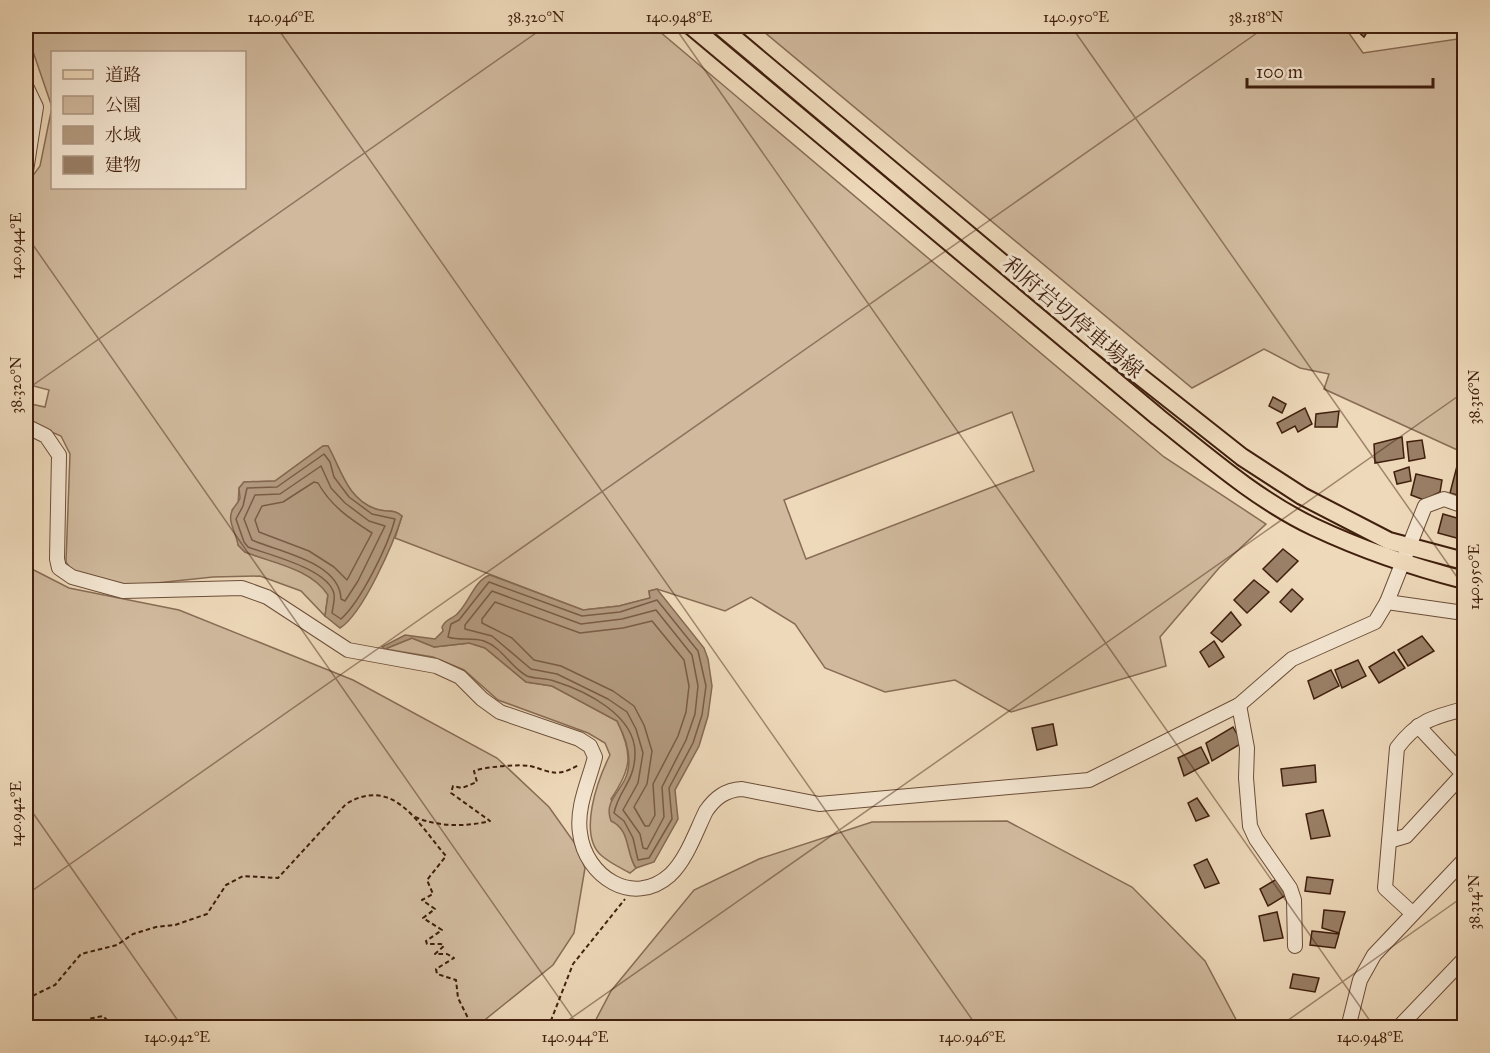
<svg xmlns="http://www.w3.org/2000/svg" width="1490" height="1053" font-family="'IM FELL Great Primer','Noto Serif JP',serif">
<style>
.green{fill:#d0b99d;stroke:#886c55;stroke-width:1.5;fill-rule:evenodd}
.water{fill:#b39a7f;stroke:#856951;stroke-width:1.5}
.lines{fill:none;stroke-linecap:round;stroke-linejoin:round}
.shore{stroke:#7a5c46;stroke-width:1.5}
.stream{stroke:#856951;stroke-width:4}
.building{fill:#9a8067;stroke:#401f0d;stroke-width:1.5}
.minor-casing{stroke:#6c4e38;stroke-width:16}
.major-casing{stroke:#401f0d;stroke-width:20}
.path{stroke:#401f0d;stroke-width:2;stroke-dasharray:4.5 3;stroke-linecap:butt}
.minor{stroke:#f4e6d2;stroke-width:14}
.major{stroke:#eed9ba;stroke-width:16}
.ticks{fill:none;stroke:#401f0d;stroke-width:1.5;stroke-opacity:0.45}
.labels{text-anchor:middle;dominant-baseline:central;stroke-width:6;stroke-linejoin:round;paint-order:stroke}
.street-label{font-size:22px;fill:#401f0d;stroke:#f4e6d2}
.neatline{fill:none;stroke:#401f0d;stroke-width:2}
.ticks-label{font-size:15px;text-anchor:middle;fill:#401f0d}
</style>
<rect width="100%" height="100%" fill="#eed9ba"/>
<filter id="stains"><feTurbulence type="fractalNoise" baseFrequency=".00333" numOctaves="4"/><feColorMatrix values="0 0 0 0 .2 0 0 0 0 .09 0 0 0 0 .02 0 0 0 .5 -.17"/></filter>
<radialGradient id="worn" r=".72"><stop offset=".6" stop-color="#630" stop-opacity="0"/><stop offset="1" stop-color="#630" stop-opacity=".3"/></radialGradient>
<g class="green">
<path d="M31 26H653L1164 457 1266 524 1219 568 1160 637 1166 666 1011 712 955 680 885 692 825 668 795 624 751 597 725 611 657 589 649 591 650 598 619 606 583 610 395 538 402 516C393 508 386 513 375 509 347 499 341 469 328 446H323L275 481 244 482 239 488 238 505 232 510C232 523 237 533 238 545L245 552C273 563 309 568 328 594L325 616 301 591 260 576 213 577 128 586 77 572 70 568 66 562 70 454 61 436 26 421V403L45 407 49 390 26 384V185L40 166 52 107 27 34ZM52 52H244V188H52ZM1012 412 1034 471 806 559 784 500Z"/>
<polygon points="757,26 1344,26 1363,53 1464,38 1464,453 1324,389 1329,374 1300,368 1264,349 1192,388"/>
<polygon points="26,566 69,588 179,610 353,680 497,758 549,807 576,845 585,868 574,933 553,965 476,1027 26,1028"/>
<path d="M412 638 434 647 470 643 485 648 526 682 552 686 617 721C633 754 632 768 611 799 616 813 622 826 627 840 631 850 629 858 636 868L630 873C621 868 610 863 602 856 577 835 598 779 610 755L605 743 588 733 498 700 464 670 433 657 385 649Z"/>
<polygon points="1007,821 1132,887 1205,961 1240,1027 592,1027 611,991 694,890 759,859 872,822"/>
</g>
<g class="water">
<path d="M323 446H328C341 469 347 499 376 509 386 513 393 508 402 516 394 542 363 614 340 628L325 616 328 595C310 568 272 563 245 552L238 545C237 535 227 521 232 511 234 506 238 504 240 498L239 488 244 482 275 481Z"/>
<path d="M490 575 583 610 619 606 650 598 649 591 657 589 704 648 708 659 712 686 708 716 699 746 675 790 678 819 654 862 636 868C625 852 631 830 611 821 604 803 618 794 625 779 634 760 626 738 617 721L552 686 526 682 485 648 469 643 434 647 412 638 385 649 382 647 405 635 435 639 443 631 442 627C446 619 450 620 456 615 469 604 474 580 490 575Z"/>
</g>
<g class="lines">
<g class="shore">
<path d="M324 454 330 462 334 477 349 497 372 514 395 519C388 546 361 601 341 619L332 613C333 607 335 600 334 594 329 569 269 555 248 547L244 542 236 519 243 506 247 488 277 487Z"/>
<path d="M321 466 331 488 345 503 369 521 385 526 358 581 345 601 341 599C340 562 279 552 252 540L244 519 255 495 280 494Z"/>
<path d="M314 482 318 483C331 506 350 519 372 533L347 580 334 567 309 551 259 532 255 520 262 506 283 502Z"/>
<path d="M489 582 582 616 620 612 657 600 698 651 706 686 702 715 693 743 669 788 672 819 649 858 638 860 633 838 624 821 614 813C619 789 635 782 635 753 635 715 586 691 554 681 546 678 535 679 527 676 510 667 503 648 484 641 472 637 459 641 448 637L451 624 459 620Z"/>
<polygon points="492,591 581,624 622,619 656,610 692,655 698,686 695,714 686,740 662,787 664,817 647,849 643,848 640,834 623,810 638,783 643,753 636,729 627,712 608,699 557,674 531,669 492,636 465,629 465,625"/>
<polygon points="495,602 580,633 623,628 652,621 684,660 689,686 686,712 678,736 653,784 655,815 649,826 645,826 634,807 647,784 652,751 644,725 634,706 613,691 561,666 534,660 512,638 482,623 482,619"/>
</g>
<polyline class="stream" points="1459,637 1464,643"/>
</g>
<g class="building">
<polygon points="1352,26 1371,26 1364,37"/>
<polygon points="1273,397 1286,404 1282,413 1269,406"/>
<polygon points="1305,408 1312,424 1298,432 1295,426 1282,433 1277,423"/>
<polygon points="1339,411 1337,427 1315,427 1316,414"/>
<polygon points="1402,437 1404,458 1375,463 1374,444"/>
<polygon points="1422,440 1425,458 1409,461 1407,442"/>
<polygon points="1457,466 1464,467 1464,497 1450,493"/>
<polygon points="1409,467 1411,481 1397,484 1394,472"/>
<polygon points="1416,474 1442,480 1440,492 1424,500 1411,495"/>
<polygon points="1443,514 1464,520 1464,540 1438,533"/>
<polygon points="1283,549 1298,561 1277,582 1263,569"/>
<polygon points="1254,580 1269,592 1247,613 1234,600"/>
<polygon points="1292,589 1303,599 1291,612 1280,602"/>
<polygon points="1231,612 1241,625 1222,642 1211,633"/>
<polygon points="1422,636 1434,651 1408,666 1398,650"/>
<polygon points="1214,641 1224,657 1209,667 1200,652"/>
<polygon points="1394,652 1405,668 1379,683 1369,667"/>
<polygon points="1358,660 1366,676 1342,688 1335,670"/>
<polygon points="1331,670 1339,686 1314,699 1308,681"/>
<polygon points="1053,724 1057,745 1037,750 1032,728"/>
<polygon points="1233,727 1242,743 1212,761 1206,743"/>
<polygon points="1201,747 1209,763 1184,776 1178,758"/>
<polygon points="1315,765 1316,782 1283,786 1281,769"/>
<polygon points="1197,798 1209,816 1196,821 1188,803"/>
<polygon points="1323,810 1330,836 1311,839 1306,814"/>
<polygon points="1207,859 1219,883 1205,888 1194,865"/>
<polygon points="1282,876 1291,892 1268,906 1260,889"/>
<polygon points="1307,877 1333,880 1330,894 1305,891"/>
<polygon points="1324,910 1345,912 1339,933 1322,928"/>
<polygon points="1277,912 1283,938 1264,941 1259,916"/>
<polygon points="1312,931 1339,934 1335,948 1310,945"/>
<polygon points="1293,974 1319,978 1315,992 1290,988"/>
</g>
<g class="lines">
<defs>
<g id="minor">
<polyline points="26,86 36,107 26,171"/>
<path d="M26 426 46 436 59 455 57 559 59 568 72 577 123 591 242 588 267 597 348 650 436 666 460 677 482 699 500 712 579 739 590 746 595 757C589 781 576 807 580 833 585 876 633 908 670 875 687 859 696 831 706 811 715 798 725 790 742 789L819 804 1089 780 1239 705 1292 659 1375 622 1387 602 1425 506 1444 499 1464 506"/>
<polyline points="1387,602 1464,613"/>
<polyline points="1239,705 1247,748 1246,778 1250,826 1256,839 1290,888 1294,900 1295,946"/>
<polyline points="1389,841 1406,836 1463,774 1418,726"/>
<path d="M1412 913 1385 888 1397 748C1417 721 1433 717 1464 709"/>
<polyline points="1348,1028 1360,980 1374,955 1464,860"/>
<polyline points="1398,1028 1464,959"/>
</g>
<g id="major">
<path d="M691 26 1158 417C1207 456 1257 500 1314 527 1363 550 1413 567 1464 580"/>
<polyline points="720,26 1099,344 1242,457 1302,496 1389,541 1464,561"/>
</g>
</defs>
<use href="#minor" class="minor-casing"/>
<use href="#major" class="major-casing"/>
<g class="path">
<path d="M415 817C438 827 466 827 490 821L451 793 453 786 462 788 477 782 474 771C482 767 520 764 530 766 553 772 555 778 579 765"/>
<path d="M26 999 55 985 81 954 117 945 133 934 156 927 175 925 207 914 226 885 243 876 278 878 346 804C394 775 418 824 446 856L427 880 433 894 422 900 435 909 423 918 442 930 426 941 427 944H441L444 946 435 954H447L454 958 436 969 437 974 456 980 458 998 473 1028"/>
<polyline points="79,1028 88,1019 103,1016 115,1028"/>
<polyline points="195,1028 209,1028"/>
<polyline points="548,1028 573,964 625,899"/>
</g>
<use href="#minor" class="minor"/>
<use href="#major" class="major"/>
</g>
<path class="ticks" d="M276 26 978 1028M674 26 1375 1028M1071 26 1464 587M26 235 580 1028M26 390 546 26M26 803 183 1028M26 895 1267 26M557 1028 1464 392M1277 1028 1464 896"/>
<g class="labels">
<g class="street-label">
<text transform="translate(1073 317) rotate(40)">利府岩切停車場線</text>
</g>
</g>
<rect width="1490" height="1053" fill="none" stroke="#eed9ba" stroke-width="66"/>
<rect x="51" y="51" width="195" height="138" fill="#f4e6d2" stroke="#ac9683" stroke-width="1.5"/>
<rect x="63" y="70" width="30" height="9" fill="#eed9ba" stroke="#ac9683" stroke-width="1.5"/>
<text x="105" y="81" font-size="18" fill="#401f0d">道路</text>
<rect x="63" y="96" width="30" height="18" fill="#d0b99d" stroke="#ac9683" stroke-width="1.5"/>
<text x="105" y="111" font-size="18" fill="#401f0d">公園</text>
<rect x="63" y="126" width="30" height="18" fill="#b39a7f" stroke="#ac9683" stroke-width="1.5"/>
<text x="105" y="141" font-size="18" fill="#401f0d">水域</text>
<rect x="63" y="156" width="30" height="18" fill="#9a8067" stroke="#ac9683" stroke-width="1.5"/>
<text x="105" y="171" font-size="18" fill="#401f0d">建物</text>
<path d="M1247 78v9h186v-9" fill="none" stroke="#401f0d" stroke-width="3"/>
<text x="1256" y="78" font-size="18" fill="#401f0d" stroke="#f4e6d2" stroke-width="4.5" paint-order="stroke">100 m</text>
<rect x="33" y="33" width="1424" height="987" class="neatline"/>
<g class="ticks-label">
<text x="281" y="22">140.946°E</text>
<text x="536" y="22">38.320°N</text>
<text x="679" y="22">140.948°E</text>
<text x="1076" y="22">140.950°E</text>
<text x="1256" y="22">38.318°N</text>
<text transform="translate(16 246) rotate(-90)" y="5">140.944°E</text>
<text transform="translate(16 385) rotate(-90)" y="5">38.320°N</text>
<text transform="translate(1474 397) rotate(-90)" y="5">38.316°N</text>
<text transform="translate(1474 577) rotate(-90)" y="5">140.950°E</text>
<text transform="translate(16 814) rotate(-90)" y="5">140.942°E</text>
<text transform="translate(1474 902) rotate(-90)" y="5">38.314°N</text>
<text x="177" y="1042">140.942°E</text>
<text x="575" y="1042">140.944°E</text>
<text x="972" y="1042">140.946°E</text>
<text x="1370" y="1042">140.948°E</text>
</g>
<rect width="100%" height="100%" filter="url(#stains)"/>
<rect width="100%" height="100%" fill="url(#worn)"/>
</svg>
